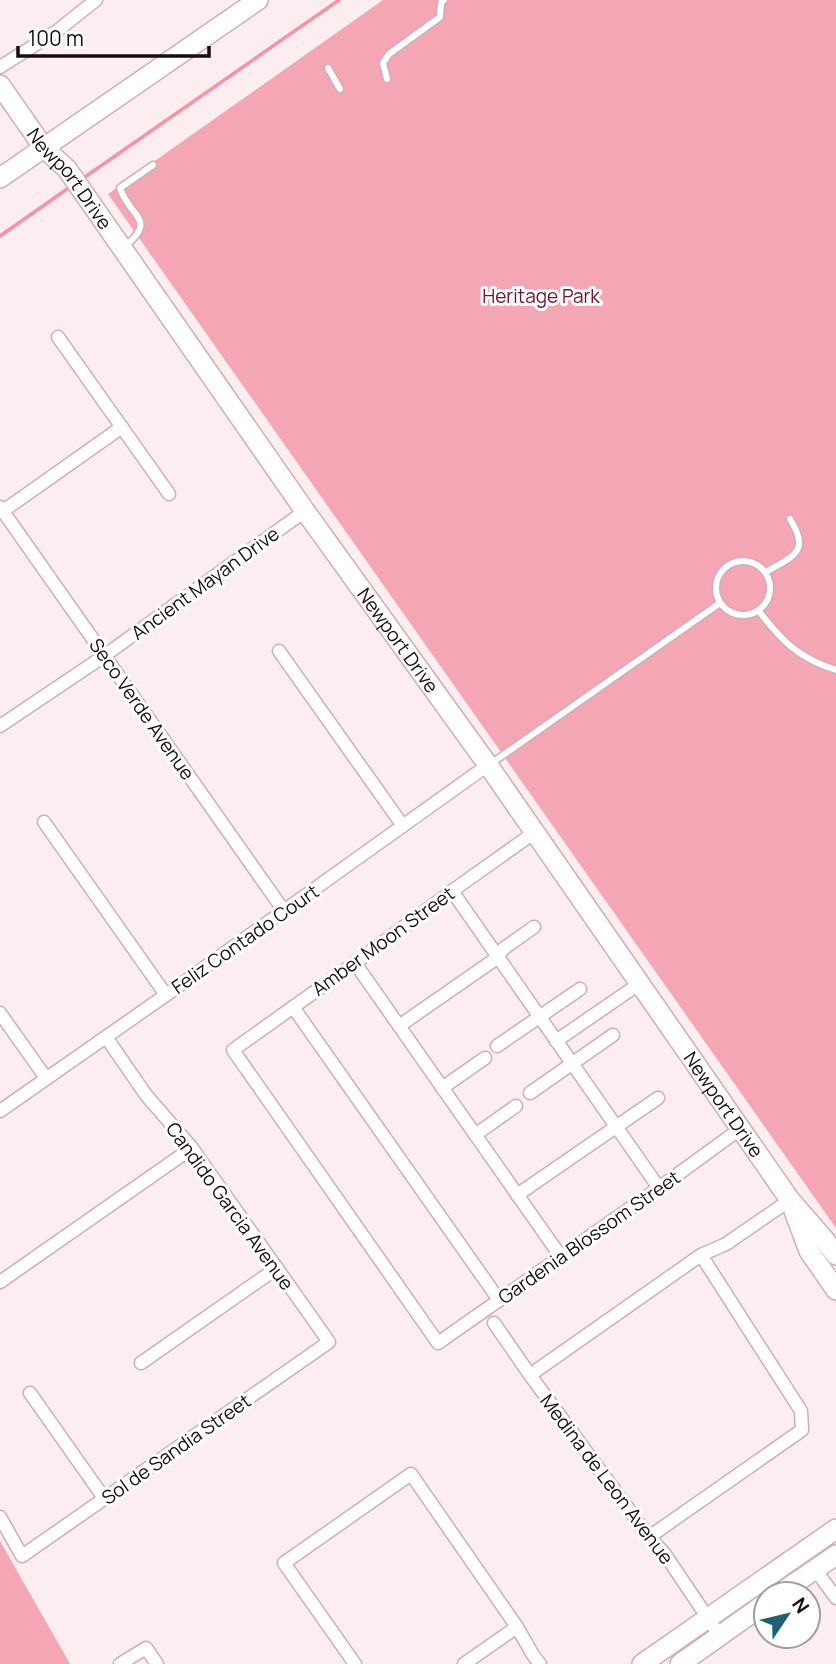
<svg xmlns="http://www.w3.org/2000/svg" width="836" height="1664" font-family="Manrope,sans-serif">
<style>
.green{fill:#f5a6b4}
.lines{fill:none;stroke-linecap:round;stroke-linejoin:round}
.stream{stroke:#fb91a6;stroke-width:3.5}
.lane-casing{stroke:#cfaeb3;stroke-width:9}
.street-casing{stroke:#cfaeb3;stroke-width:15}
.secondary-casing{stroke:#cfaeb3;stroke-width:22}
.lane{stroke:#fff;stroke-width:6}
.street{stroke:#fff;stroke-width:12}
.secondary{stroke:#fff;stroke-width:19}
.labels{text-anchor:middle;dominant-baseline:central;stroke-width:6;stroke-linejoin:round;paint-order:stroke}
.street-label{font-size:19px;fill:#170c0e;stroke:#fff}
.park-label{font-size:19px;fill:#701231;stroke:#fff}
</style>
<rect width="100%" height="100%" fill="#fceef0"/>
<g class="green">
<polygon points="383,0 836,0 836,1228 108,194"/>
<polygon points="0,1541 70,1664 0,1664"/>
</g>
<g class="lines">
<g class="stream">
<polyline points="82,179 339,0"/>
<polyline points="0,236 70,187"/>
</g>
<defs>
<g id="lane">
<polyline points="328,68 340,89"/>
<polyline points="387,79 383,63 389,54 440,17 441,3 444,0"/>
<path d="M124 247C159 219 129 217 120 188L153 165"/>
<circle cx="743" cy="588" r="27"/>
<path d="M766 572C793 556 811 552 790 519"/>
<path d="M758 610C782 641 798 658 836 670"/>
<polyline points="489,765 720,603"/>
</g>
<g id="street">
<polyline points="0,67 57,31 96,0"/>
<polyline points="58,337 169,494"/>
<polyline points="0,507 284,911"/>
<polyline points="3,511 122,427"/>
<polyline points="279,651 403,826"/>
<polyline points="0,726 104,656 305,511"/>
<polyline points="44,822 166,995"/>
<polyline points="535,832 452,891 355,963 233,1050 438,1343 659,1188 740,1129"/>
<polyline points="452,891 659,1188"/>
<polyline points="355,963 561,1257"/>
<polyline points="293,1007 499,1300"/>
<polyline points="0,1013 46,1078"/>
<polyline points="399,1026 497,958 503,949 534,927"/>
<polyline points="556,1041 639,984"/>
<polyline points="497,1046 580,989"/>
<polyline points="442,1088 485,1058"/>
<polyline points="530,1093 613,1035"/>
<polyline points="0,1111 166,995 488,765"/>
<polyline points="475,1135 516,1106"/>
<polyline points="517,1195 658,1098"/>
<polyline points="0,1282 192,1148"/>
<polyline points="494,1323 530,1375 649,1537 664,1553 720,1636"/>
<polyline points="141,1363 277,1268"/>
<polyline points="530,1375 701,1255 726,1244 790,1200"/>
<polyline points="30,1393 104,1498"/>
<polyline points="0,1517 22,1556 329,1342 192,1148 146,1095 106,1037"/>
<polyline points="649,1537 802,1430 801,1411 701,1255"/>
<polyline points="815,1569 836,1598"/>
<polyline points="120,1664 146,1648 157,1664"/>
<polyline points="355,1664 284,1563 411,1474 517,1627 533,1655 540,1664"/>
<polyline points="464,1664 517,1627"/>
</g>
<g id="secondary">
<path id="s1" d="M0 85 44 148 67 169 305 511 488 765 790 1200 824 1239 836 1255"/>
<polyline points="0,178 258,0"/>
<polyline points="794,1211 809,1251 836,1290"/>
<polyline points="779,1594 836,1555"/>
<polyline points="642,1664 836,1529"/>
<polyline points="680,1664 766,1603"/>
</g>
</defs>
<use href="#lane" class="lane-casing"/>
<use href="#street" class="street-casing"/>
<use href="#secondary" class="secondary-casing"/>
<use href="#lane" class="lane"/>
<use href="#street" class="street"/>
<use href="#secondary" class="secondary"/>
</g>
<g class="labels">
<g class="street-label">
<text stroke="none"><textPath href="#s1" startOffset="117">Newport Drive</textPath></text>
<text transform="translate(205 583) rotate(-36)">Ancient Mayan Drive</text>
<text stroke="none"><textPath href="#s1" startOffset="684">Newport Drive</textPath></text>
<text transform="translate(142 709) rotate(55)">Seco Verde Avenue</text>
<text transform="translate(245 939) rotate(-35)">Feliz Contado Court</text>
<text transform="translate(383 941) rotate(-36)">Amber Moon Street</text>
<text stroke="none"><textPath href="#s1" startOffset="1251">Newport Drive</textPath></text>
<text transform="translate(230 1206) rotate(54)">Candido Garcia Avenue</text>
<text transform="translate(589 1237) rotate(-35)">Gardenia Blossom Street</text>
<text transform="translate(176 1449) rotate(-35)">Sol de Sandia Street</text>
<text transform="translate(607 1479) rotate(53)">Medina de Leon Avenue</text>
</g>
<g class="park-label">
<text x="541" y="296">Heritage Park</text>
</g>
</g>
<g transform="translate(787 1615) rotate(55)"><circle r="33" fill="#ffffff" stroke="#a29e9f" stroke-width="2"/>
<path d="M0-5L12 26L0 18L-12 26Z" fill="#1c6273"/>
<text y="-10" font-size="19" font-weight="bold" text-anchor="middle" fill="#170c0e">N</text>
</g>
<path d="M18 46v10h191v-10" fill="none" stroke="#170c0e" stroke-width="3.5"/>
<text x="28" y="46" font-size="21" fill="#170c0e" stroke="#ffffff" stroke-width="5" paint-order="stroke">100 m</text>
</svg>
